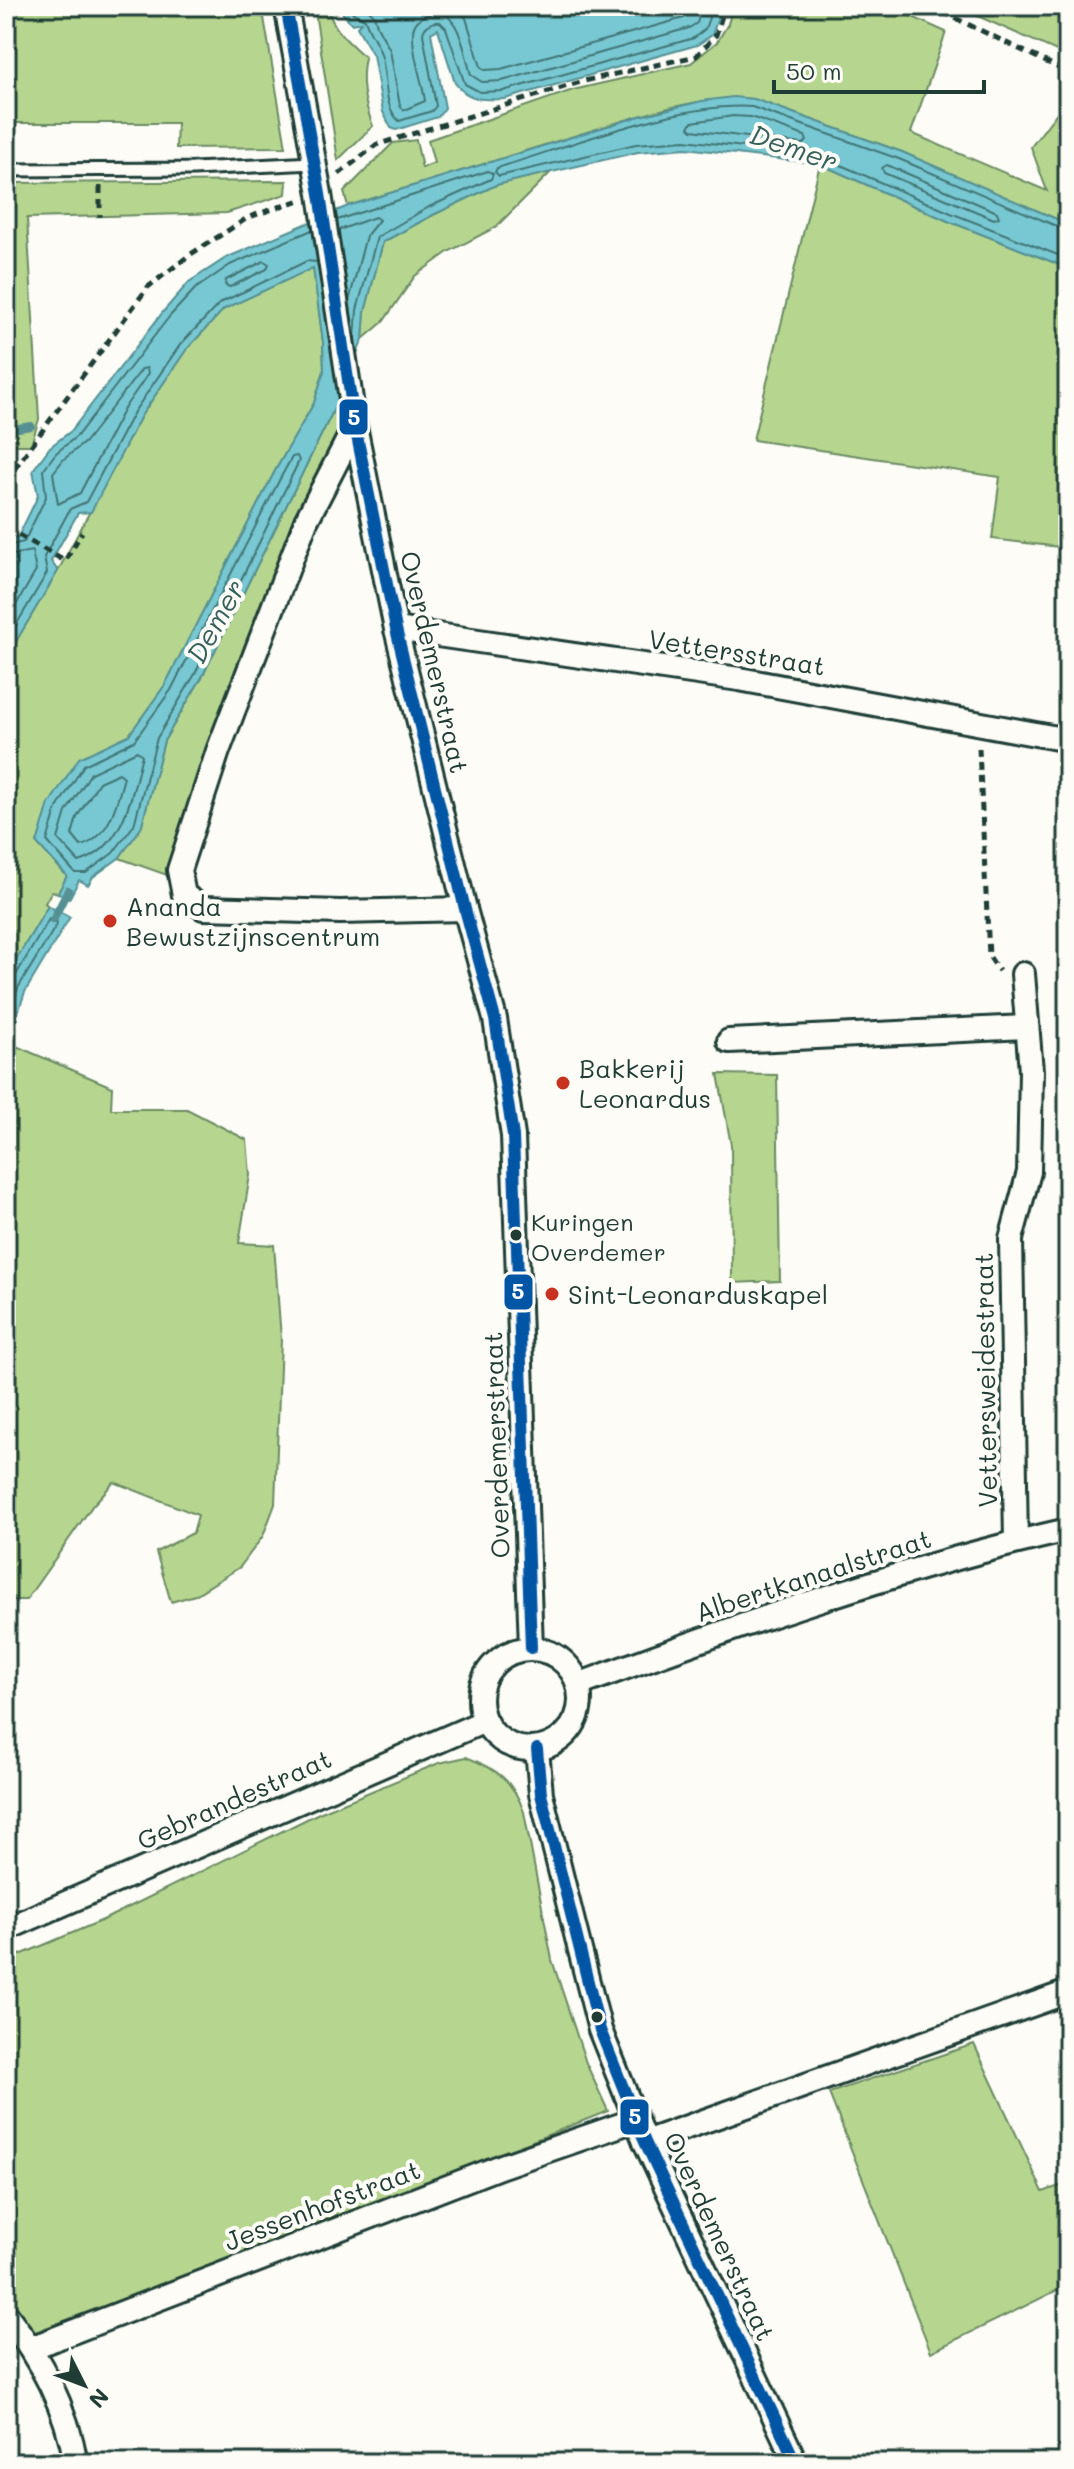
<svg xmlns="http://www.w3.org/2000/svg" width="1074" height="2469" font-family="Mali,sans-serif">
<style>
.green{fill:#b6d690;stroke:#6a8a62;stroke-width:2}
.water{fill:#78c8d3;stroke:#549093;stroke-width:2}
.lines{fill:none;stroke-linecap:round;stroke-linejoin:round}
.shore{stroke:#437574;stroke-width:2}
.stream{stroke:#549093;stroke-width:8}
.service-casing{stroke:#1f3d34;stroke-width:17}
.minor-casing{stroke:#1f3d34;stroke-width:28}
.path{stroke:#1f3d34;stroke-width:5;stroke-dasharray:8 6;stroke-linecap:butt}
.service{stroke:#fdfcf7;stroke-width:11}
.minor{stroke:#fdfcf7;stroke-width:22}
.bus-1-casing{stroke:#fdfcf7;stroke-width:18}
.bus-1{stroke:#0056a4;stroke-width:12}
.poi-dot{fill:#c8321e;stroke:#fdfcf7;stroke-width:3}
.bus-dot{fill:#1f3d34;stroke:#fdfcf7;stroke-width:3}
.labels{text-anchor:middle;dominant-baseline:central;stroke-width:8;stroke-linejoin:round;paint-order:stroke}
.bus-label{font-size:24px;fill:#1f3d34;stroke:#fdfcf7;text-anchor:start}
.street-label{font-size:26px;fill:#1f3d34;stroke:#fdfcf7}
.poi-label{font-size:26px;fill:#1f3d34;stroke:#fdfcf7;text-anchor:start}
.water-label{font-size:28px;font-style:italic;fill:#35605c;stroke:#fdfcf7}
.line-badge{stroke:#fdfcf7;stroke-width:3}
.badge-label{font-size:22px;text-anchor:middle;font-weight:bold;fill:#fff}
</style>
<rect width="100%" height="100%" fill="#fdfcf7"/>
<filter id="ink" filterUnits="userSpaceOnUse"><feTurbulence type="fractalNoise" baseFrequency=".0125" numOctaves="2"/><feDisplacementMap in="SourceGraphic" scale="16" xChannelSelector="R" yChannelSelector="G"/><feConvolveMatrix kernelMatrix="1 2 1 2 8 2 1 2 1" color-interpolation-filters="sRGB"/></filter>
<g filter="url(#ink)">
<g class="green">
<polygon points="6,6 262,6 286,147 176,148 177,123 6,123"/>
<path d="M314 6H327C333 30 347 41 365 57 360 82 364 102 373 126L338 160Z"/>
<path d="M733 6H888L946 32 911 133 1047 191 1031 147 1068 98V224L902 152 754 99C690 95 625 121 564 139 492 162 420 184 348 206L344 192 393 143 416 140 422 168 434 163 428 140 573 90 691 63 717 42 728 24Z"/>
<polygon points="955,6 1068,6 1068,56"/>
<polygon points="820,164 948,221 1068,268 1068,548 992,539 1000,477 753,440"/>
<polygon points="551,172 496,227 448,252 415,276 383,322 363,339 365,312 383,242 433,215 496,185"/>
<polygon points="287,181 286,194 227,213 27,218 39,419 31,445 6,445 6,183"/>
<polygon points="313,267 323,342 324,371 314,403 275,471 165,685 129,735 79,759 37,843 67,876 58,893 52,891 45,903 48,906 6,977 6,658 58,571 141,416 186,350 224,309"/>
<polygon points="335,407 341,431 298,514 167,875 119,858 141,828 164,741 202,677"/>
<polygon points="9,1043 112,1087 111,1109 187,1109 247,1140 250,1175 239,1243 274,1245 281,1339 275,1504 263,1536 240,1567 195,1595 171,1602 156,1552 193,1533 198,1515 114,1482 93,1505 26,1600 6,1600 6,1048"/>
<polygon points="718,1074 777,1075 780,1281 732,1283 731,1145"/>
<path d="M466 1757C497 1769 513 1780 524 1812L552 1960 586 2063 608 2111 354 2212 35 2332 6 2294V1961L103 1920 319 1813 439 1763Z"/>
<polygon points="974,2044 1043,2192 1068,2183 1068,2285 931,2352 829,2093"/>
</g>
<g class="water">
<path d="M342 6H722L712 35 697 45 505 99C484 100 468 101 455 83L438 29 431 33 445 108 438 117 396 130 391 128 383 112 373 55 357 27 361 22 352 24 343 14Z"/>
<polygon points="733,97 754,99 902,152 1068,224 1068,268 948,221 820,164 686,148 638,152 496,185 433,215 383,242 365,312 363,339 335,407 202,677 164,741 141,828 119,858 93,877 88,885 79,880 69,899 58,893 67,876 37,843 49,804 79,758 129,735 165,685 275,471 314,403 324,371 323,342 313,268 224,309 186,350 141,416 91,512 78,513 51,561 58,571 6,658 6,539 18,537 38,496 33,470 50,447 71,431 163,312 189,282 226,258 348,206 640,116 702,101"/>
<polygon points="48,906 70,917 25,992 6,1048 6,977"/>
</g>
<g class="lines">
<g class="shore">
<path d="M350 6 353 13 365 19C368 31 377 41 381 54 388 75 382 105 399 121L432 111 436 106 423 34C424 26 432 21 440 22L446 28 465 84 480 92 503 91 694 38 705 29 713 6"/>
<path d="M365 6 374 15 377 26 390 50 400 106 404 110 425 101C422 79 412 55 413 33 413 24 419 18 427 15 458 0 465 55 471 75L482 82 502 81 689 28 697 23 703 6"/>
<polyline points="456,6 466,18 481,67 485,70 501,69 684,18 690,6"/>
<polygon points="733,116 751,117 805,136 807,141 803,144 692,130 689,127 692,122"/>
<polygon points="887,165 997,212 999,217 994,219 884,173 882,168"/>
<polyline points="337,220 488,171 493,174 491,179 429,207 377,237 357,310 355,338"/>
<polyline points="339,230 375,217 379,220 366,236 349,301"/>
<path d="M1068 231 899 159 752 107C678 102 570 146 497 168L495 172 499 176 636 144 685 140 820 156 951 213 1068 259"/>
<polygon points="264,261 269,264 267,269 230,287 225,285 226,280"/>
<polygon points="147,368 148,374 125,407 80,493 58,504 53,473 63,460 85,442 142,369"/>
<polygon points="297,456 299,461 195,674 157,738 134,825 113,853 86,873 75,873 47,841 57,808 84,765 134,741 171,690 282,475 292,457"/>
<polyline points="6,546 24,542 46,497 43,470 56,453 77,436 169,317 195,289 230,265 312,230"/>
<polyline points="6,556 32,551 36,571 6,622"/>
<polyline points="6,642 47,573 44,557 70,509 86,502 134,412 180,345 220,303 307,261 317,262"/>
<path d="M137 751 142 755C132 794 124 849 79 862L58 839 66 812 91 773Z"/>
<path d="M119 773 124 777C117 803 110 838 81 846L72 835 77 817 99 782Z"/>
<polyline points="6,979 16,975 49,919 56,918 57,924 18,988 6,1025"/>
</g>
<g class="stream">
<polyline points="6,430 31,426"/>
<polyline points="53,920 68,890"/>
</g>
<defs>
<polyline id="service" points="6,170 193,169 313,163"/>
<g id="minor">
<polyline points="286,6 320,194 355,426 396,629 465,909 495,1019 513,1136 531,1648"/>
<polyline points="355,426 306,521 218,751 179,870 184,895 203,908 340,912 465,909"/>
<polyline points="396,629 739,679 1068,740"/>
<polyline points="729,1041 1026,1027"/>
<polyline points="1016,1542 1011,1239 1029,1172 1031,1071 1023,974"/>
<circle cx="530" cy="1699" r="50"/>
<path d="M578 1685C739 1625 901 1568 1068 1530"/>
<polyline points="537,1749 541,1794 600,2030 645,2142 796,2463"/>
<polyline points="6,1929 485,1721"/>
<polyline points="645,2142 1068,1992"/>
<path d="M6 2314C41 2360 66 2406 76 2463"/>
<polyline points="31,2348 502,2166 635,2120"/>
</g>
</defs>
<use href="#service" class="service-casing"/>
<use href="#minor" class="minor-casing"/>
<g class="path">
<polyline points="930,6 1063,70"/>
<polyline points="339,174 376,145 584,81 696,56 716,35 725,6"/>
<polyline points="100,186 100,217"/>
<polyline points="6,480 148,287 191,254 249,217 300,200"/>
<polyline points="6,528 65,561 82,532"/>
<polyline points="979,748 989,956 999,971"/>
</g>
<use href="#service" class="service"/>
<use href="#minor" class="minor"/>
<defs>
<g id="bus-1">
<polyline points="286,6 320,194 355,426 396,629 465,909 495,1019 513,1136 531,1648"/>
<polyline points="537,1749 541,1794 600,2030 645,2142 796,2463"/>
</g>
</defs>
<use href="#bus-1" class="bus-1-casing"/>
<use href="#bus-1" class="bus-1"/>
</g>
</g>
<g class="poi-dot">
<circle cx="110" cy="921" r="8"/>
<circle cx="563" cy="1083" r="8"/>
<circle cx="552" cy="1294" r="8"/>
</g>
<g class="bus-dot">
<circle cx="516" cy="1235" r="7"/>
<circle cx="597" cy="2017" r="7"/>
</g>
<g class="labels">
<g class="bus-label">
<text x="531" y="1221">Kuringen<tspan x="531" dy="30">Overdemer</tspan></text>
</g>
<g class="street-label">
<text transform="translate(737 652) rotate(9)">Vettersstraat</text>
<text transform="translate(435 662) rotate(77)">Overdemerstraat</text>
<text transform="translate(985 1380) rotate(-91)">Vettersweidestraat</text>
<text transform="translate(496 1445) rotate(-92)">Overdemerstraat</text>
<text transform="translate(813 1575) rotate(-18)">Albertkanaalstraat</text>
<text transform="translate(234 1799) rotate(-24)">Gebrandestraat</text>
<text transform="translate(322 2205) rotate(-21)">Jessenhofstraat</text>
<text transform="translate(720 2236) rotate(65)">Overdemerstraat</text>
</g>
<g class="poi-label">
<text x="126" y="906">Ananda<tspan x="126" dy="30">Bewustzijnscentrum</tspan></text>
<text x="579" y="1068">Bakkerij<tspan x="579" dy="30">Leonardus</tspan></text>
<text x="568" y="1294">Sint-Leonarduskapel</text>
</g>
<g class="water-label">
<text transform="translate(794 147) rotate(19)">Demer</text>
<text transform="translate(215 621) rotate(-61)">Demer</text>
</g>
</g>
<g class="line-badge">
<rect x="338" y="398" width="31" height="38" rx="8" fill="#0056a4"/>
<rect x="503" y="1273" width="31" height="38" rx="8" fill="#0056a4"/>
<rect x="619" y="2098" width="31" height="38" rx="8" fill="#0056a4"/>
</g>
<g class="badge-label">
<text x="354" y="425">5</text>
<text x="518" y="1299">5</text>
<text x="635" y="2124">5</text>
</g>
<rect width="1074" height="2469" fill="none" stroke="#fdfcf7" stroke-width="32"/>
<rect x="16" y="16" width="1042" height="2437" fill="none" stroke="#1f3d34" stroke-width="3" filter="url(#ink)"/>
<g transform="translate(84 2385) rotate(132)" stroke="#fdfcf7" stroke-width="6" paint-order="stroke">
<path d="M0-6L14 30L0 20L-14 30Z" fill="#1f3d34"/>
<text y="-12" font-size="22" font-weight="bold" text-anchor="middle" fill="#1f3d34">N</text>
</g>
<path d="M774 80v12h210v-12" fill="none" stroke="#1f3d34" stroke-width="4"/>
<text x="786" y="80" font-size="24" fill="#1f3d34" stroke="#fdfcf7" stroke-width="6" paint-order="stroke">50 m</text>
</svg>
